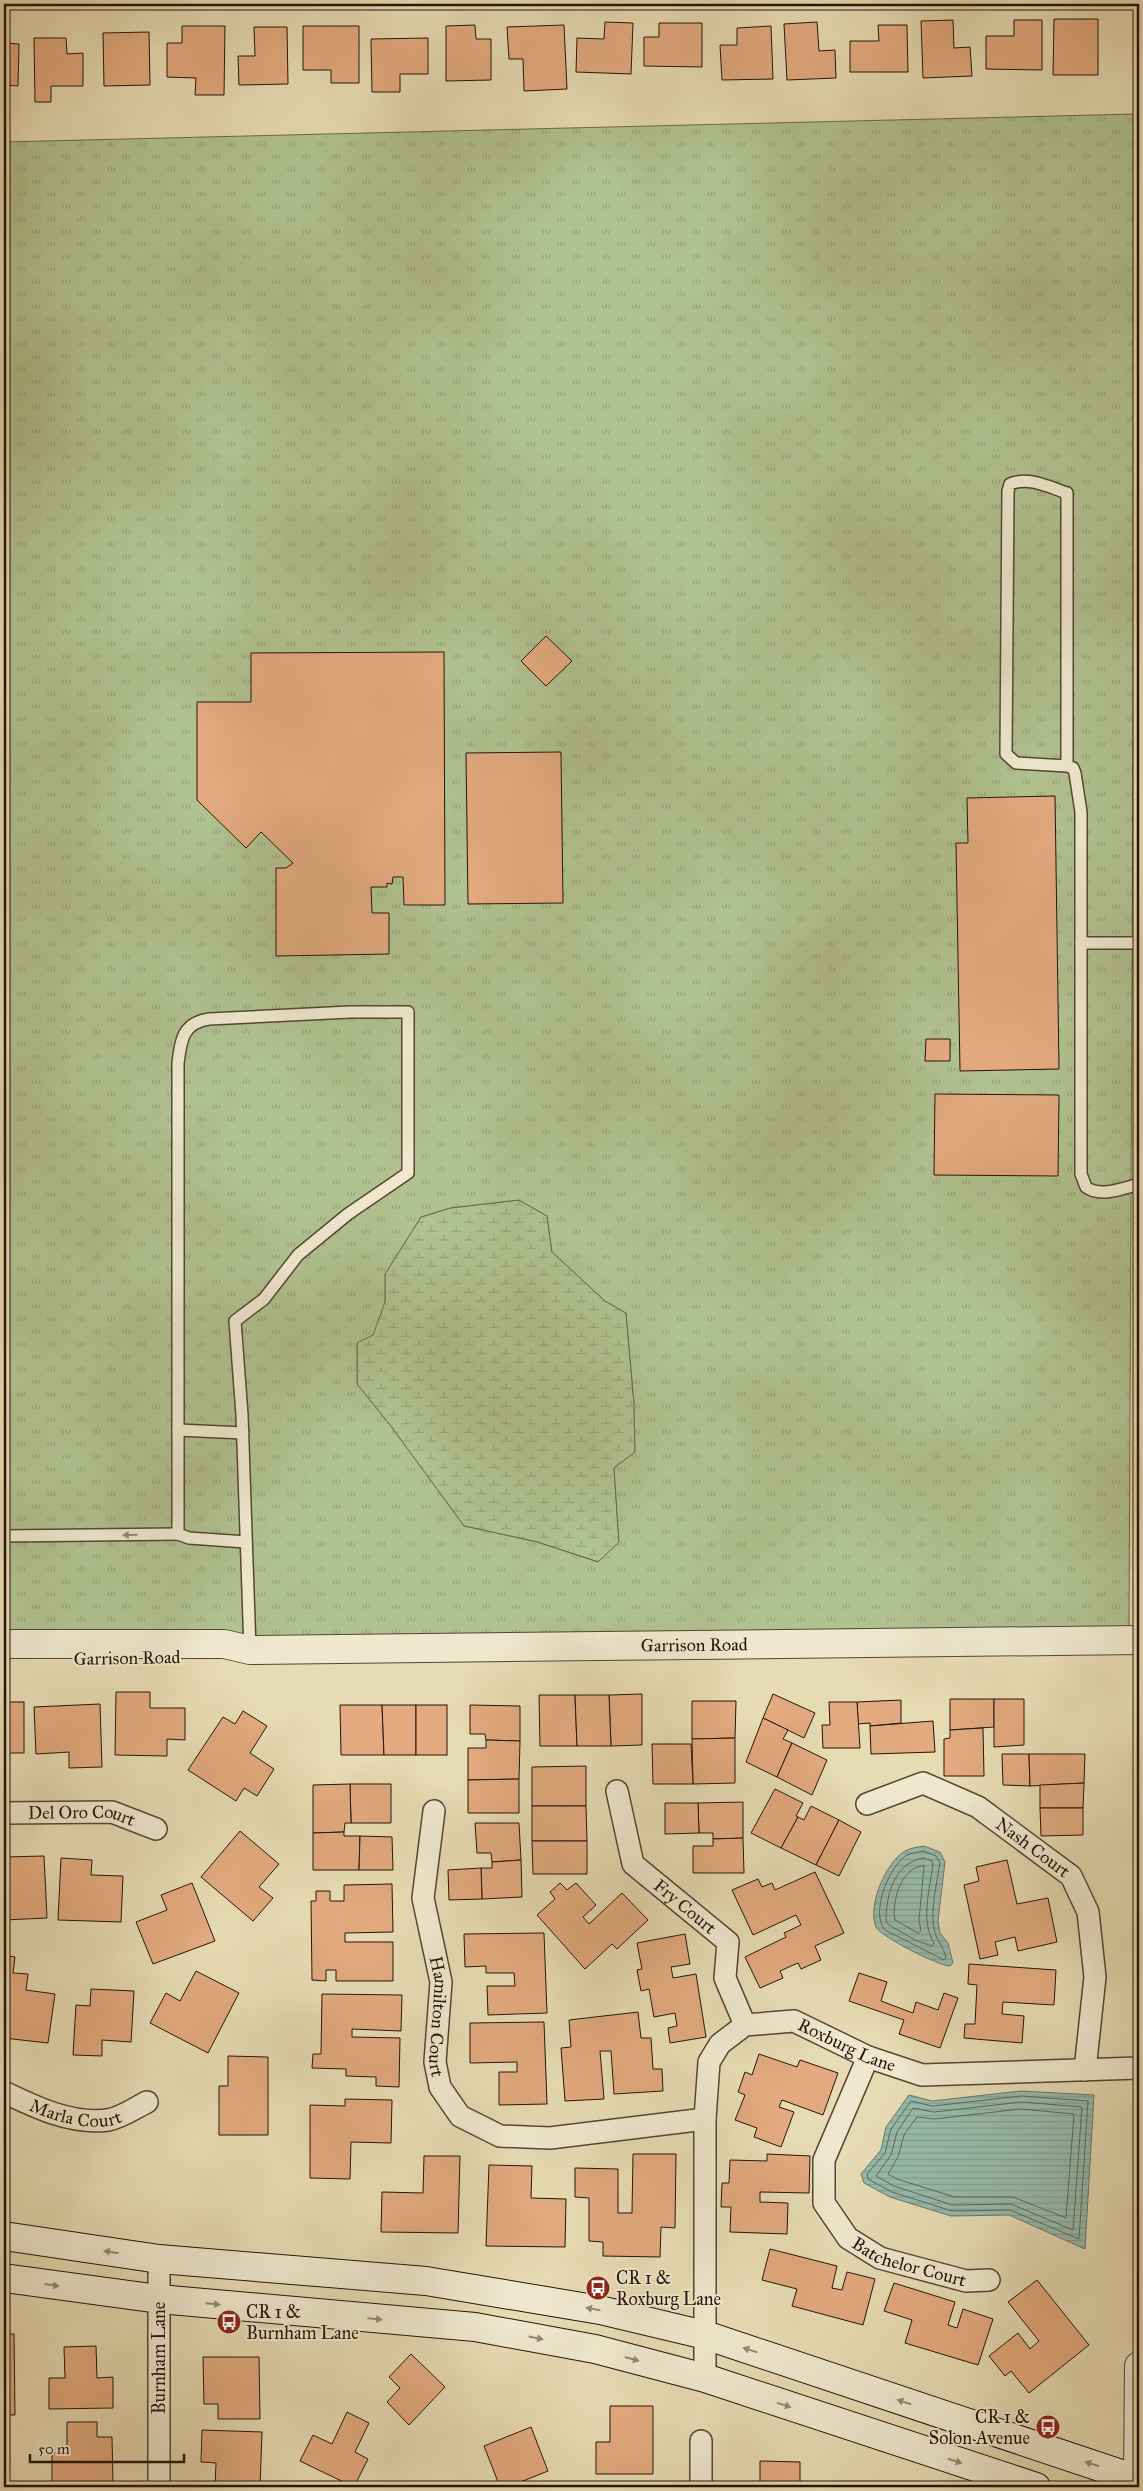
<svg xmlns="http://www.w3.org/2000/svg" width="1143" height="2491" font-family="'IM FELL Great Primer',serif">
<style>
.wetland{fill:url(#wetland-marsh);stroke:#6a6a4e}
.park{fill:url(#park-tufts);stroke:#6a6a4e;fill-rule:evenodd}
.water{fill:url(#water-rules);stroke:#69786c}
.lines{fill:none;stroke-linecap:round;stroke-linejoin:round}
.shore{stroke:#5e685c;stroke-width:1}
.building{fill:#e2aa7e;stroke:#24140c}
.service-casing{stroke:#554636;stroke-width:14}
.minor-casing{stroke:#554636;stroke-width:24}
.tertiary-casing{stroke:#554636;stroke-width:30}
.secondary-casing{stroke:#24140c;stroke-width:30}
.service{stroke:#efe8ce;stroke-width:11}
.minor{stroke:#efe8ce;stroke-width:21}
.tertiary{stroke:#efe8ce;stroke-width:28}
.secondary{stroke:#efe8ce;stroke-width:28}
.oneway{fill:#948977}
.labels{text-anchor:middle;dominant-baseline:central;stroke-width:4;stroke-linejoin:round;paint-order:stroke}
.street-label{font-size:18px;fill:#24140c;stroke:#efe8ce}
.poi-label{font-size:18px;fill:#24140c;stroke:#efe8ce;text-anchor:start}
</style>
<defs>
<pattern id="wetland-marsh" width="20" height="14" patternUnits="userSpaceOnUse" patternTransform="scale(1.25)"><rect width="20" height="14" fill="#b1c190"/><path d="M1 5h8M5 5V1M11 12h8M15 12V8" fill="none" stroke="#98a57b"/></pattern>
<pattern id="park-tufts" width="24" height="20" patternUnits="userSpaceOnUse" patternTransform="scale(1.25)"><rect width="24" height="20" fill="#b1c190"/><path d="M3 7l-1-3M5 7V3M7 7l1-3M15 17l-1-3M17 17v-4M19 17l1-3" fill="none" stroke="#98a57b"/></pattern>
<pattern id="water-rules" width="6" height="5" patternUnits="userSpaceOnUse" patternTransform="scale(1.25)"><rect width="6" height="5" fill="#97bbac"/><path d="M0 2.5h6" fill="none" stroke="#82a093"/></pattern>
</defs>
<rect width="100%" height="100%" fill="#e7dbb3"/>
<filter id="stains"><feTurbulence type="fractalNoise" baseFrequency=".004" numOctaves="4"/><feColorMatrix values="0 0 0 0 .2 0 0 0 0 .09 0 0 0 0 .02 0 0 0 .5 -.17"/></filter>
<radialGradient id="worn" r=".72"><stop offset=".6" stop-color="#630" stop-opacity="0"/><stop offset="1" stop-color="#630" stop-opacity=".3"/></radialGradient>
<polygon class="wetland" points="519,1200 547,1216 552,1252 605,1301 626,1313 634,1403 635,1452 614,1468 619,1542 599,1562 537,1542 464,1526 390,1425 357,1384 357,1343 385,1302 385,1274 421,1217 450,1208"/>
<path class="park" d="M1136 114 1129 1629 258 1639 4 1634V142ZM519 1200 547 1216 552 1252 605 1301 626 1313 634 1403 635 1452 614 1468 619 1542 598 1562 537 1542 464 1526 390 1425 357 1384V1343L373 1335 385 1302V1274L421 1217 450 1208Z"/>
<g class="water">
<path d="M924 1846 940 1852 945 1862 938 1921 940 1933 948 1943 953 1963 950 1966C939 1966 881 1937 876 1927 867 1906 886 1862 905 1851 910 1848 918 1847 924 1846Z"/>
<polygon points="1021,2091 1094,2095 1085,2249 1009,2215 951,2216 890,2197 864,2183 861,2174 881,2150 886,2127 909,2095 932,2101"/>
</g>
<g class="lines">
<g class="shore">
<path d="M923 1851 936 1856 940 1863C937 1882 929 1915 935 1933 938 1942 944 1948 946 1957L944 1960 885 1930C870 1913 889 1866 907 1855 912 1853 918 1852 923 1851Z"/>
<path d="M923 1858 932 1861 933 1864C930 1888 920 1922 934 1943L932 1946 915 1940 889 1925 886 1921C886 1895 894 1863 923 1858Z"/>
<path d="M924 1866 919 1920 921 1931 918 1933 895 1920C891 1902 902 1865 924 1866Z"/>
<polygon points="1022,2096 1088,2101 1079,2239 1010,2210 952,2211 892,2192 868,2179 867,2174 885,2153 891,2129 911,2101 932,2106"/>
<polygon points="1022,2102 1082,2107 1073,2230 1011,2204 952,2205 894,2186 876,2176 891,2155 897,2132 913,2108 933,2112"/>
<polygon points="1021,2109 1074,2114 1066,2218 1013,2197 954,2197 897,2179 888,2174 898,2157 904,2135 917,2117 934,2119"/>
</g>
</g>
<g class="building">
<polygon points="1054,19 1098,19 1098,75 1053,75"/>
<polygon points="953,20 954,48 970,47 972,76 923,78 921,21"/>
<polygon points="1014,20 1042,20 1042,70 986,69 986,36 1014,36"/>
<polygon points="605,22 633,23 631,74 576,72 577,38 604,39"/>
<polygon points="817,22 819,51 835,50 836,78 787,80 784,24"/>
<polygon points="659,23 702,23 702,67 644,66 644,37 659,37"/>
<polygon points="475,25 476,39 491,39 491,80 446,81 446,26"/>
<polygon points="564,25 567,89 524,91 523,59 509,59 507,27"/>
<polygon points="878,25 907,25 908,72 850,72 850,41 879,41"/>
<polygon points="182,26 225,26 224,95 195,95 196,78 167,77 167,43 182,43"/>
<polygon points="303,26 359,26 359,83 331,83 331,70 303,70"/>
<polygon points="771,26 773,79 722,80 720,45 737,45 737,28"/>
<polygon points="254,27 287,27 288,84 239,85 238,56 255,56"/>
<polygon points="4,29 4,43 19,44 18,86 4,85"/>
<polygon points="149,32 150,85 104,86 103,33"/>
<polygon points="34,38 66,38 67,54 83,53 83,86 51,86 51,102 35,102"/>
<polygon points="428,38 428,74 400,74 400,92 372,92 371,39"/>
<polygon points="546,636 572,661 546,686 521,661"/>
<polygon points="444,652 445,905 404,905 403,877 393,877 392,884 387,883 387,887 371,887 372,913 389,913 389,954 276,956 276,868 286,868 293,863 261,832 246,848 197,800 197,702 251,702 251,653"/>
<polygon points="561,752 563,903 468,904 466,753"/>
<polygon points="1055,796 1059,1069 960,1071 956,843 968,843 967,798"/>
<polygon points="926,1039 950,1039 950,1061 925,1061"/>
<polygon points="935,1094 1059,1095 1058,1176 934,1175"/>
<polygon points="116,1692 150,1692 150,1708 185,1708 185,1740 167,1739 167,1756 115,1755"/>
<polygon points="642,1694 642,1745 611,1746 609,1695"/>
<polygon points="773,1694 815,1713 804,1738 763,1718"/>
<polygon points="539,1695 575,1695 577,1746 540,1746"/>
<polygon points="575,1695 609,1695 611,1746 577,1746"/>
<polygon points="950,1699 994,1699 994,1727 950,1730"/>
<polygon points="994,1699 1024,1699 1024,1745 994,1747"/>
<polygon points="901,1700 901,1723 870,1726 870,1723 858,1724 857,1702"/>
<polygon points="692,1701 736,1701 735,1738 692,1739"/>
<rect x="4" y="1702" width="20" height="51"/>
<polygon points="829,1702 857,1702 860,1748 823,1748 822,1725 830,1725"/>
<polygon points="100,1704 102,1767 69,1768 69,1752 36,1754 34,1707"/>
<polygon points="340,1705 382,1705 384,1755 341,1755"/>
<polygon points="382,1705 416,1705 416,1755 384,1755"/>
<rect x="416" y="1705" width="31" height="50"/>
<polygon points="470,1705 520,1706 520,1741 486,1740 485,1734 470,1734"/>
<polygon points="243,1711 267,1726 250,1753 274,1769 257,1796 244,1788 236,1801 188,1770 223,1717 235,1724"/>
<polygon points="763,1718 788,1730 783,1739 792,1743 777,1777 746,1762"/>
<polygon points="933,1721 935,1752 871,1754 870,1726"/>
<polygon points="983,1728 984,1776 944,1776 944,1739 950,1738 950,1730"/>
<polygon points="735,1738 735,1783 693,1784 692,1739"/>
<polygon points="486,1740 520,1741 519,1779 468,1780 468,1748 486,1748"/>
<polygon points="792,1743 827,1760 812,1795 777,1777"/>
<polygon points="652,1744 691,1744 693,1784 653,1784"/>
<polygon points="1002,1754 1029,1754 1030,1786 1003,1785"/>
<polygon points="1029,1754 1085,1754 1084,1783 1030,1786"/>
<polygon points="586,1766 586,1806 532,1806 532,1767"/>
<polygon points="519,1779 519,1813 468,1813 468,1780"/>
<polygon points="1084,1783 1083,1808 1040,1808 1040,1785"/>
<polygon points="350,1784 391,1784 391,1823 351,1823"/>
<polygon points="350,1784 351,1823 345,1823 344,1832 313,1833 313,1785"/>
<polygon points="775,1789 803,1803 796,1816 798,1817 781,1848 751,1833"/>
<polygon points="743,1802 743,1838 713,1839 713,1833 699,1833 698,1803"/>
<polygon points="665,1803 698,1803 699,1833 665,1834"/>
<polygon points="532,1806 586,1806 587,1841 532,1841"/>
<polygon points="811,1806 839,1820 816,1865 781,1848 798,1817 804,1820"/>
<polygon points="1040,1808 1083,1808 1083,1835 1041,1836"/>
<polygon points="839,1820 861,1832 839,1876 816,1865"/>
<polygon points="475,1823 519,1823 521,1860 492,1862 491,1853 477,1853"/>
<polygon points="240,1831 279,1864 259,1887 273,1898 253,1921 201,1877"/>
<polygon points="344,1832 344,1836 360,1836 359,1870 313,1870 313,1833"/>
<polygon points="360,1836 392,1837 393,1870 359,1870"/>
<polygon points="743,1838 744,1873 693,1873 693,1846 713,1846 713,1839"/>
<polygon points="532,1841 587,1841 587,1874 533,1874"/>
<polygon points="44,1856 47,1918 4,1920 4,1857"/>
<polygon points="61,1858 92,1860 91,1875 123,1876 121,1922 58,1920"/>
<polygon points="521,1860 522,1897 482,1899 481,1868 492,1868 492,1862"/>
<polygon points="1007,1860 1017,1904 1048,1898 1057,1942 1018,1951 1015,1937 995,1942 998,1955 980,1959 964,1885 979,1881 976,1867"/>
<polygon points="481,1868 482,1899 449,1900 448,1870"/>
<polygon points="815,1872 844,1933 815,1946 821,1960 801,1969 798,1963 780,1971 783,1978 760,1988 745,1957 786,1937 784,1933 801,1925 796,1915 753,1935 732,1890 758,1879 762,1887 772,1883 775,1890"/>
<polygon points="192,1883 215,1941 153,1964 136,1922 167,1910 161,1895"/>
<polygon points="560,1883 567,1890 576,1883 596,1905 583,1917 589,1924 622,1893 648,1920 617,1949 612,1944 585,1969 537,1915 555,1899 550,1892"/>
<polygon points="392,1884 393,1932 345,1933 345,1942 393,1942 393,1981 336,1981 336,1970 326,1970 326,1981 312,1980 311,1901 316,1901 316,1891 330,1891 330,1901 344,1901 344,1885"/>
<polygon points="544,1933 547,2013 488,2015 487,1986 515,1986 514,1973 486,1973 486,1966 465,1967 464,1934"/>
<polygon points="685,1934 690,1964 671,1967 673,1978 696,1974 706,2037 670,2043 668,2028 677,2026 675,2013 654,2017 649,1989 641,1991 637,1970 642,1969 637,1943"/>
<polygon points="4,1955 15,1957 13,1973 28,1974 26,1990 55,1994 48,2043 4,2038"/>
<polygon points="969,1964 1056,1970 1054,2005 1003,2002 1002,2014 1024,2016 1022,2043 964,2038 965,2024 975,2024 977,1985 968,1984"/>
<polygon points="196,1971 239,1993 208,2053 150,2023 166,1993 180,2001"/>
<polygon points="859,1973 887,1982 881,2001 913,2013 916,2002 938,2010 944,1993 958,1998 940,2048 899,2034 904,2020 849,2001"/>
<polygon points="91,1989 134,1991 131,2042 102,2040 102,2056 73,2055 76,2005 90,2006"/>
<polygon points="322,1994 402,1995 401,2031 352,2029 352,2037 400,2038 399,2087 376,2086 376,2077 346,2076 346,2069 312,2068 313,2054 321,2054"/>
<polygon points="638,2012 641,2038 651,2038 653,2069 662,2069 663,2091 614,2094 611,2051 600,2051 604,2099 565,2101 561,2048 571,2047 569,2020"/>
<polygon points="544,2022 547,2104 499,2105 499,2072 517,2072 517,2062 470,2063 470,2023"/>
<polygon points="759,2054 797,2067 800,2060 838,2073 823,2115 782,2100 779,2107 794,2112 781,2147 754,2137 757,2128 735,2120 745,2095 738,2092 745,2072 752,2075"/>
<polygon points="228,2056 268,2057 268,2135 219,2135 219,2086 228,2086"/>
<polygon points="345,2099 392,2100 391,2143 351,2142 350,2179 310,2178 310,2105 345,2106"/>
<polygon points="633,2154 676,2154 675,2228 661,2227 660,2257 603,2256 603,2242 589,2241 589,2198 575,2197 575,2168 618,2169 618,2213 632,2213"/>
<polygon points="767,2154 810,2156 809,2193 760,2192 760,2202 788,2203 787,2234 730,2232 731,2207 721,2207 722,2183 729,2183 730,2160 767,2161"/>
<polygon points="424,2156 460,2156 458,2233 381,2232 382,2192 423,2193"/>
<polygon points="489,2165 532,2166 531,2198 566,2199 565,2247 486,2246"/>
<polygon points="770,2249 837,2266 832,2288 842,2290 847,2272 875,2279 863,2325 792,2306 797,2289 762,2280"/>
<polygon points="1037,2280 1089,2345 1029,2393 1011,2371 1005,2376 989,2356 1018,2333 1030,2349 1039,2341 1008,2302"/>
<polygon points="894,2283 955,2302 948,2325 957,2328 963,2309 993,2319 978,2365 905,2343 912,2320 884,2311"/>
<polygon points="4,2334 14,2334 15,2415 4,2415"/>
<polygon points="96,2346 97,2378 113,2377 113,2408 49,2409 49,2378 65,2378 64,2347"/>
<polygon points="411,2354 445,2387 409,2425 387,2402 400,2388 389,2377"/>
<polygon points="203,2357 259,2357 260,2419 218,2419 218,2404 204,2404"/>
<polygon points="610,2406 653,2406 653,2474 596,2474 596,2442 610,2442"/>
<polygon points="347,2412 369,2423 355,2452 368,2459 354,2487 300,2461 313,2435 332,2444"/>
<polygon points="67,2422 97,2422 97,2437 112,2437 113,2484 52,2485 52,2453 67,2453"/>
<polygon points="531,2427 548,2471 508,2487 500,2487 484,2446"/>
<polygon points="202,2430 262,2432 260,2487 215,2487 216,2463 201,2462"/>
<polygon points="760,2461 800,2462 800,2487 760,2487"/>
<rect x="596" y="2486" width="61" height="1"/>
</g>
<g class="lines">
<defs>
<g id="service">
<path d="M1067 766V493C1049 487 1029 476 1010 484L1008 491 1006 754 1016 763 1067 766 1073 768 1075 773 1081 812V1174L1086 1187C1100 1198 1124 1188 1139 1184"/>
<polyline points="1081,943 1139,943"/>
<polyline points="178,1430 243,1433"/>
<polyline points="4,1536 178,1534"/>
<path d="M246 1542 189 1538 178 1534V1063C181 1039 183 1023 209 1019L350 1012H408V1173L348 1214 298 1255 264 1299 235 1321 242 1415 250 1650"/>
</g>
<g id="minor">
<path id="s1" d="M617 1791 633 1864 728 1942 725 1978 745 2025"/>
<path id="s2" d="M867 1804 923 1783 978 1807 1071 1876 1088 1912 1095 1977 1085 2070"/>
<path id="s3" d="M434 1811 423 1898 441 1982 435 2062 440 2087 460 2116 500 2136 550 2138 705 2119"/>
<path id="s4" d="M4 1813 112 1812 156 1829"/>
<path id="s5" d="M868 2057 824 2160V2203L848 2238 880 2258 966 2281 989 2280"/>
<path id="s6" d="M4 2092C35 2107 72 2125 108 2120 121 2118 135 2108 147 2102"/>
<path id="s7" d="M705 2378V2119L709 2062 720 2044 745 2025 794 2021 868 2057 922 2075 1139 2068"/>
<polyline points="701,2441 701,2487"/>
<polyline points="159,2487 159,2259"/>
</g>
<g id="tertiary">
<path id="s8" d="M4 1644H224L250 1650 1139 1640"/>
<polyline points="1136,2487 1138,2479 1139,2366"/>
</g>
<g id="secondary">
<polyline points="4,2236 159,2259 426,2281 600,2310 705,2335 1139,2480"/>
<polyline points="4,2278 159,2299 475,2327 595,2349 705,2378 1036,2487"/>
</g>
</defs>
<use href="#service" class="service-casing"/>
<use href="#minor" class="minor-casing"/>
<use href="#tertiary" class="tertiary-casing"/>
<use href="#secondary" class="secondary-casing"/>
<use href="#service" class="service"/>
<use href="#minor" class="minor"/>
<use href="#tertiary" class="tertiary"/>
<use href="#secondary" class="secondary"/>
</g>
<defs><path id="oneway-solid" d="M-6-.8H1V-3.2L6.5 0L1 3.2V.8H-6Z" transform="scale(1.25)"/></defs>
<g class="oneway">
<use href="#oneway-solid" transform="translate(130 1535) rotate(179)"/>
<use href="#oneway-solid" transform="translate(111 2252) rotate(-171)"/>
<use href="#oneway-solid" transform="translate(52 2285) rotate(8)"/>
<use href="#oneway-solid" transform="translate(213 2304) rotate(5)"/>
<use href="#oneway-solid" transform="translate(593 2309) rotate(-170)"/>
<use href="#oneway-solid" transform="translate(375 2319) rotate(5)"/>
<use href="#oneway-solid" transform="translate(536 2338) rotate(11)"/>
<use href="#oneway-solid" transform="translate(750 2350) rotate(-162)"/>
<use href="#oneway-solid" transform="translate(632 2359) rotate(15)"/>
<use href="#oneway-solid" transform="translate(904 2402) rotate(-162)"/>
<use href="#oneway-solid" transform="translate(784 2405) rotate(18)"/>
<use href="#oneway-solid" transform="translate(955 2461) rotate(18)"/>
<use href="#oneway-solid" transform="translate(1092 2464) rotate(-162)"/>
</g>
<defs>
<symbol id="bus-disc" viewBox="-11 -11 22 22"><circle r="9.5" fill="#8f2418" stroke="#efe8ce"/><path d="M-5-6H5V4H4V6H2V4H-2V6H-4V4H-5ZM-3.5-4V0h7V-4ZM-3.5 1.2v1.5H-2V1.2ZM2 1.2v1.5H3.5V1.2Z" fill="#fff"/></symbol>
</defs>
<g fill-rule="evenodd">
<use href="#bus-disc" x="584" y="2274" width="28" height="28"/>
<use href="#bus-disc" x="215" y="2308" width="28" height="28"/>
<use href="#bus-disc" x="1034" y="2413" width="28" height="28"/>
</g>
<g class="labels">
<g class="street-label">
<text stroke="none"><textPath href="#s8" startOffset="691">Garrison Road</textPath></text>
<text transform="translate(127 1658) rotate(-1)">Garrison Road</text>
<text stroke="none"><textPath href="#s4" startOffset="78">Del Oro Court</textPath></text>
<text stroke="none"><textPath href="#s2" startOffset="188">Nash Court</textPath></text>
<text stroke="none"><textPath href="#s1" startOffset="142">Fry Court</textPath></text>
<text stroke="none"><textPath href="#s3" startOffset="208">Hamilton Court</textPath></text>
<text stroke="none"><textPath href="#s7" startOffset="476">Roxburg Lane</textPath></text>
<text stroke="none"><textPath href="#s6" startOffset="76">Marla Court</textPath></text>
<text stroke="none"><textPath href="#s5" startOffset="264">Batchelor Court</textPath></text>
<text transform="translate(159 2358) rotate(-90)">Burnham Lane</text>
</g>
<g class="poi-label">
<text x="616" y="2278">CR 1 &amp;<tspan x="616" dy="21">Roxburg Lane</tspan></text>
<text x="246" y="2312">CR 1 &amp;<tspan x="246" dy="21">Burnham Lane</tspan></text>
<text x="1030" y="2417" text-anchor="end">CR 1 &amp;<tspan x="1030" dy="21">Solon Avenue</tspan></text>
</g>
</g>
<rect width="1143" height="2491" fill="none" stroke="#e7dbb3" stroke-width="20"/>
<rect x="5" y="5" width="1133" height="2481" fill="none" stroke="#24140c" stroke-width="2.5"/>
<rect x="10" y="10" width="1123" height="2471" fill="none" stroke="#24140c"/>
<path d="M30 2454v8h154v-8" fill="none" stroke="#24140c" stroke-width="2.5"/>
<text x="38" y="2454" font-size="15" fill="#24140c" stroke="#efe8ce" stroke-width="4" paint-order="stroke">50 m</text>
<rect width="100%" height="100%" filter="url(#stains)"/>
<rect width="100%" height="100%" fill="url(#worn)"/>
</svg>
